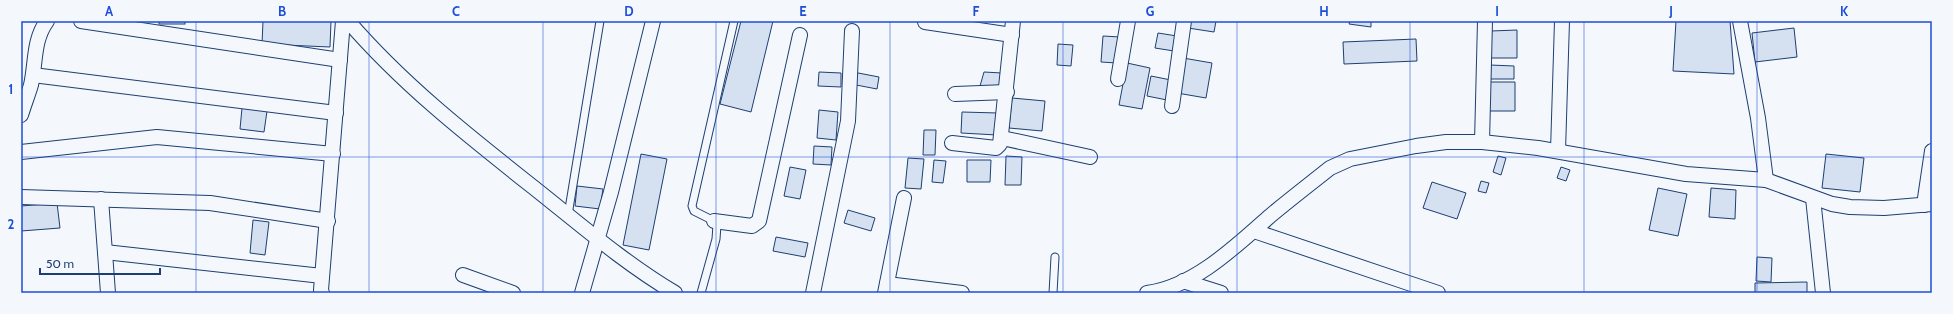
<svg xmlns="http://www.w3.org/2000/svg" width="1953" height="314" font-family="Cabin,sans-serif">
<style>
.building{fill:#d5e0f0;stroke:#1d3f73}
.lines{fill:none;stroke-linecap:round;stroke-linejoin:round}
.service-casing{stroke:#1d3f73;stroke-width:9}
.minor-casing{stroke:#1d3f73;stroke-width:16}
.service{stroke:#f4f7fb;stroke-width:7}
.minor{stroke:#f4f7fb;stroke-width:14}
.grid{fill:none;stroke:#1d4ed8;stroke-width:1;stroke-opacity:0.55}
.neatline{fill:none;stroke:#1d4ed8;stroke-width:1.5}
.grid-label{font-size:13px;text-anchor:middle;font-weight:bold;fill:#1d4ed8}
</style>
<rect width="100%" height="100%" fill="#f4f7fb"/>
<g class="building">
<rect x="159" y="21" width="26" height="3"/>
<polygon points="263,21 331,21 330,47 262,44"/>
<polygon points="741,21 773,21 751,112 720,104"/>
<polygon points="1189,21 1216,21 1214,32 1188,28"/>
<polygon points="1350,21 1371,21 1371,27 1349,24"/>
<polygon points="1676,21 1730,21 1734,74 1673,71"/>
<polygon points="1794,28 1797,57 1755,62 1752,33"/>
<polygon points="1517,30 1517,58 1490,58 1491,31"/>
<polygon points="1158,33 1177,36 1174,51 1155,48"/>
<polygon points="1103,36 1120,37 1117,63 1101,62"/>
<polygon points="1416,39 1417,61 1344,64 1343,42"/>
<polygon points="1058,44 1073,45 1071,66 1057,65"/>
<polygon points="1183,58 1212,63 1206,98 1177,93"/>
<polygon points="1127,63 1150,68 1142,109 1119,105"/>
<polygon points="1490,65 1514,66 1514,79 1489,79"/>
<polygon points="819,72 841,73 841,87 818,86"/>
<polygon points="853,72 879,77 877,89 851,84"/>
<polygon points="984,72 1002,73 1001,88 980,86"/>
<polygon points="1151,76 1171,80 1167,100 1147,96"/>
<polygon points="1487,82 1515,82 1515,111 1488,111"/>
<polygon points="1012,98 1045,101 1042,131 1009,128"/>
<polygon points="242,108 267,111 264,132 240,129"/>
<polygon points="819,110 838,112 836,140 817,138"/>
<polygon points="962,112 998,113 997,135 961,133"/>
<polygon points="924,130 936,130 935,155 923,155"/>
<polygon points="814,146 832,147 831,165 813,164"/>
<polygon points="641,154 667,159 649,250 623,245"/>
<polygon points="1826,154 1864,158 1860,192 1822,188"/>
<polygon points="1006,156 1022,157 1021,185 1005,185"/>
<polygon points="1498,156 1506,158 1501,175 1493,172"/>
<polygon points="908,158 924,159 921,189 905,188"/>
<polygon points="934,160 946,161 943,183 932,182"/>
<polygon points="967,160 991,160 990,182 967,182"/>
<polygon points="790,167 806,170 800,199 784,196"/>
<polygon points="1561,167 1570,170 1566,181 1557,178"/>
<polygon points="1481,181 1489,183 1486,193 1478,191"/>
<polygon points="1432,182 1466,193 1457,219 1423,208"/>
<polygon points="577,186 603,189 600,209 575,206"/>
<polygon points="1658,188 1687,194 1678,236 1649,230"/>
<polygon points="1711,188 1736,190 1735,219 1709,217"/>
<polygon points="57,203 60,228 21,231 21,206"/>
<polygon points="848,210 875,218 871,231 844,223"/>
<polygon points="253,220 269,222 265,255 250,253"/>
<polygon points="776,237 808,243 805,257 773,251"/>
<polygon points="1757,257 1772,258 1771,282 1756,281"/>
<polygon points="1807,282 1807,293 1755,293 1755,283"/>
</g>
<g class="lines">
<defs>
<g id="service">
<polyline points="568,215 600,21"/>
<polyline points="701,293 716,239 717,225 714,221 694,211 692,206 734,21"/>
<polyline points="1053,293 1055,257"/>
</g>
<g id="minor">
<polyline points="81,21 340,60"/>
<path d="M348 21C404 86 471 138 538 191 582 226 626 264 675 293"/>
<polyline points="1740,21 1758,118 1766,180"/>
<polyline points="925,22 1012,35"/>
<polyline points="33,75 336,113"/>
<polyline points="1118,79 1128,21"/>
<polyline points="955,94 1007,92"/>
<polyline points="1172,106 1184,21"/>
<path d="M21 115C24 105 28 95 31 85 36 63 33 40 47 21"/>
<polyline points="1002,138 1090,157"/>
<polyline points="1482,142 1485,21"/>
<polyline points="952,143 996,148 1000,144 1013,21"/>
<polyline points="1558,151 1562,21"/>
<polyline points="21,152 157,137 333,154"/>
<polyline points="21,197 210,203 328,221"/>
<polyline points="1813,198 1823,293"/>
<polyline points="101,199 108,293"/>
<polyline points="1924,205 1932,151"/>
<polyline points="714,221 752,226 759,221 800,35"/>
<polyline points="1254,231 1438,293"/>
<polyline points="105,252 322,276"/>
<polyline points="463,275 513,293"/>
<polyline points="1183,281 1221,293"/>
<polyline points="887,284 962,293"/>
<polyline points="322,293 321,290 343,21"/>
<polyline points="582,293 611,192 653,21"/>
<polyline points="813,293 848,121 852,31"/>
<polyline points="885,293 904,198"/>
<path d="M1147 293C1194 287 1236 246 1270 216 1289 200 1310 184 1330 168L1350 159 1416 146 1446 142H1482L1538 148 1686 174 1766 180 1832 204 1850 207 1884 208 1932 204"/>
</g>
</defs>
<use href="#service" class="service-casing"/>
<use href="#minor" class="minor-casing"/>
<use href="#service" class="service"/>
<use href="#minor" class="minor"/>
</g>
<path class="grid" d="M196 21V293M369 21V293M543 21V293M716 21V293M890 21V293M1063 21V293M1237 21V293M1410 21V293M1584 21V293M1757 21V293M21 157H1932"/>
<rect width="1953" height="314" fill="none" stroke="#f4f7fb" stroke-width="44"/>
<path d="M40 268v6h120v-6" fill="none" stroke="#1d3f73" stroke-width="2"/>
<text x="46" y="268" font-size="12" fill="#1d3f73" stroke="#f4f7fb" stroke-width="3" paint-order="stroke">50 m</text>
<rect x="22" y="22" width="1909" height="270" class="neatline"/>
<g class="grid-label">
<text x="109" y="16">A</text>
<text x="282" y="16">B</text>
<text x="456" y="16">C</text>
<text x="629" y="16">D</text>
<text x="803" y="16">E</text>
<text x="976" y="16">F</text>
<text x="1150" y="16">G</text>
<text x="1324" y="16">H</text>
<text x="1497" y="16">I</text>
<text x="1671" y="16">J</text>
<text x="1844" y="16">K</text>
<text x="11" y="94">1</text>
<text x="11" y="229">2</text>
</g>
</svg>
